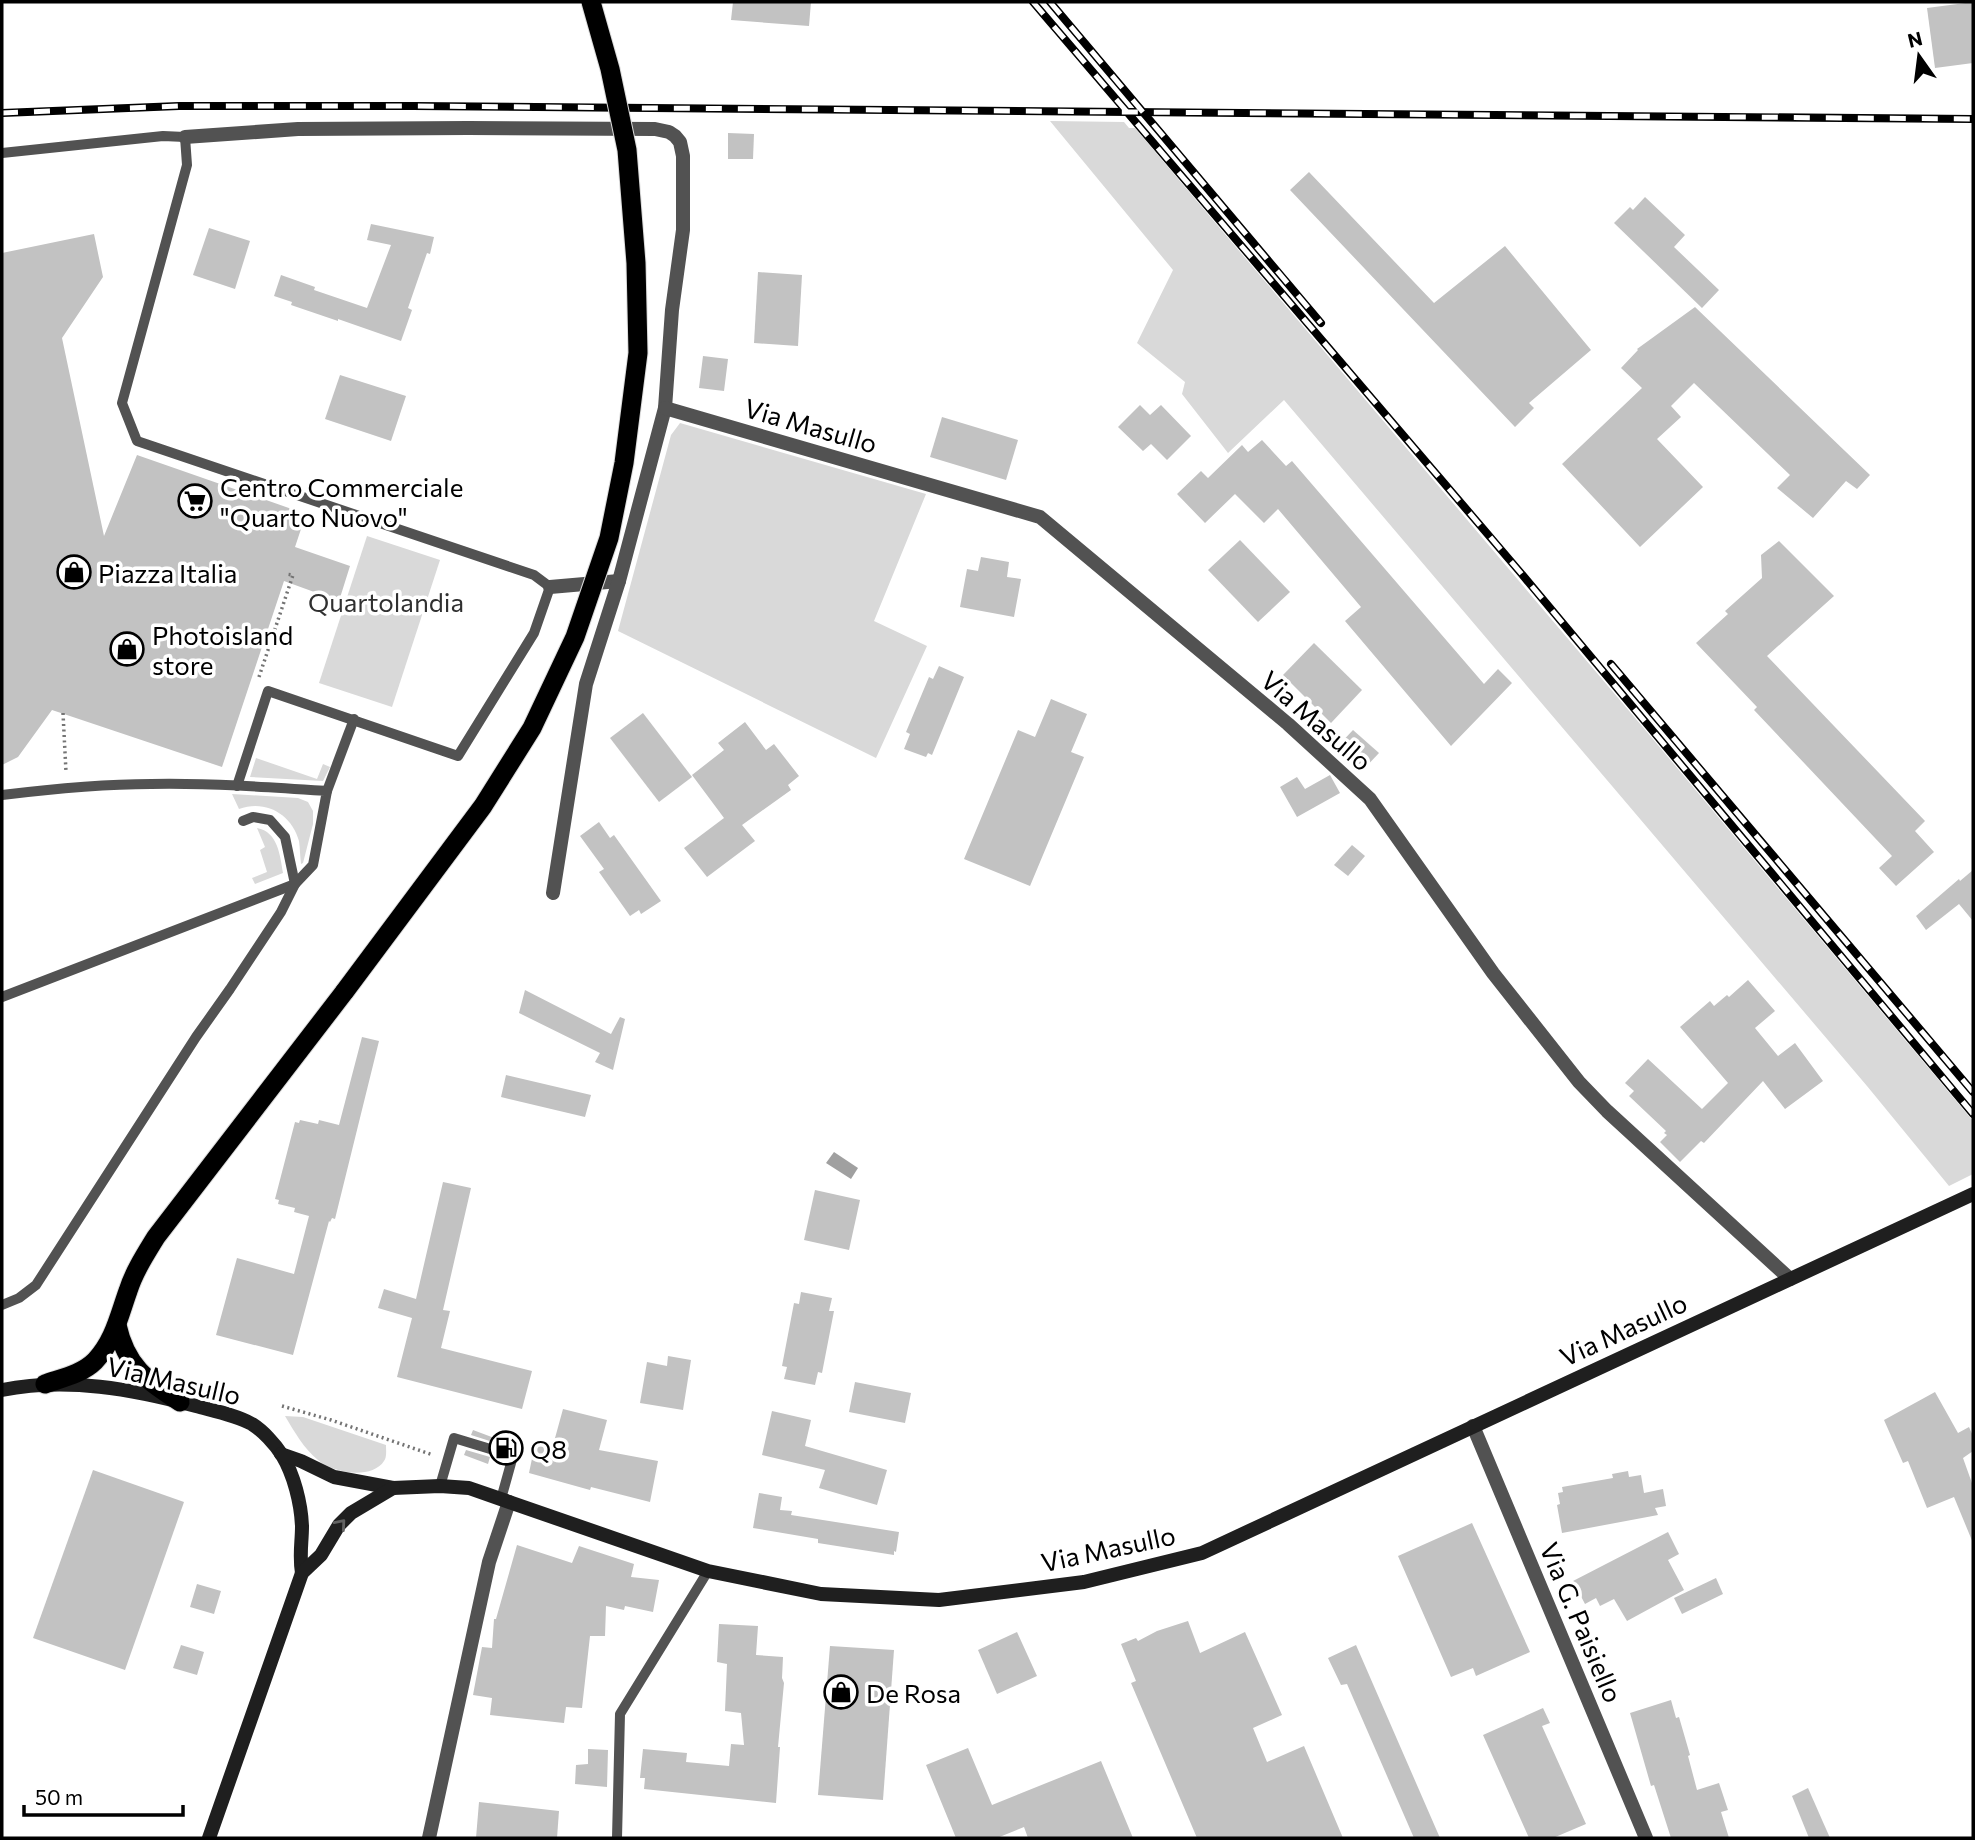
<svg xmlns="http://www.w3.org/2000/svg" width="1975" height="1840" font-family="Commissioner,sans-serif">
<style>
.green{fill:#d9d9d9}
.water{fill:#a0a0a0}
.building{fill:#c2c2c2}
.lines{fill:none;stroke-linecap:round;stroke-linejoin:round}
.trunk-casing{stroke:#dbdbdb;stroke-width:21}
.path{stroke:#747474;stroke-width:3.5;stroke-dasharray:2 3.5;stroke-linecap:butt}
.service{stroke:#525252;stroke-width:10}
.pedestrian{stroke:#525252;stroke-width:14}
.minor{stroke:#525252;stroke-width:14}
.secondary{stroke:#1f1f1f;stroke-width:14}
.trunk{stroke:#000;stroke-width:19}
.rail-casing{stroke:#000;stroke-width:8}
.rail{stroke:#fff;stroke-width:5;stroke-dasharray:16;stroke-linecap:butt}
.trunk-bridge-casing{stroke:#dbdbdb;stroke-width:21;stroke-linecap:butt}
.trunk-bridge{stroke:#000;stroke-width:19}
.oneway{stroke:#626262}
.labels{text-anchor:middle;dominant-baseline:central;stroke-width:7;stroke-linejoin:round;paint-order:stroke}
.street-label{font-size:26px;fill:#000;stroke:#fff}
.poi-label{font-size:26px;fill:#000;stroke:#fff;text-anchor:start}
.park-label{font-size:26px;fill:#303030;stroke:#fff}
</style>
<rect width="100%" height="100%" fill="#fff"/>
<g class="green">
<polygon points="1050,121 1124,122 1129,128 1135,128 1647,732 1973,1121 1973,1174 1949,1186 1867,1086 1284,400 1228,453 1182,394 1185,382 1137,343 1173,270"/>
<polygon points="680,423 926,494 874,621 927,646 876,758 618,631 671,435"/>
<polygon points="367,536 440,560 392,707 319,683"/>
<polygon points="256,758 317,779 323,764 330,767 323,781 250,777"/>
<path d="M232 794 298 798 308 802 313 811V824L303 863 301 864C300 856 300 848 299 841 292 814 265 799 239 809Z"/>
<path d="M257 828C278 832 280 855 283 873L255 884 252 878 267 872 260 850 265 847Z"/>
<path d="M285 1416 303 1417 386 1445C386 1451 387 1457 384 1461 372 1480 332 1473 318 1460 304 1449 294 1431 285 1416Z"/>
</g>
<polygon class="water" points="834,1152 858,1168 851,1179 826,1163"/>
<g class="building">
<polygon points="733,2 811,2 809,26 731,20"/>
<polygon points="1973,2 1973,63 1935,68 1927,8"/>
<polygon points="728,133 754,134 753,159 728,159"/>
<polygon points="1309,172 1434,303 1505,246 1591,350 1529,403 1534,408 1515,427 1290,190"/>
<polygon points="1645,197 1685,235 1674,247 1719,290 1702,308 1614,223 1630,207 1633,210"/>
<polygon points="371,224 434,237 430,254 427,253 408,308 412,310 401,341 338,319 338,321 291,305 292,302 274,296 281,275 315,287 314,290 367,308 391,245 367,240"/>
<polygon points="209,228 250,241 235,289 193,275"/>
<polygon points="94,234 103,277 62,338 104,536 137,455 306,514 295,547 350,566 339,601 284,581 222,767 52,710 18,757 2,765 2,253"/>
<polygon points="758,272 802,275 798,346 754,343"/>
<polygon points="1695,307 1870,475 1857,489 1846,481 1813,518 1777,488 1790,475 1694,383 1671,406 1681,417 1657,439 1703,487 1640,547 1562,464 1642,388 1621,368 1638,350 1637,349"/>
<polygon points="703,356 728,359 724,391 699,388"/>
<polygon points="340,375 406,396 391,441 325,419"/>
<polygon points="1140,405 1150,415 1161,405 1191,436 1167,460 1151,444 1143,451 1118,427"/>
<polygon points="942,417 1018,440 1006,480 930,457"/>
<polygon points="1262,440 1286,466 1292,461 1484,684 1498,669 1512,683 1451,746 1345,621 1361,607 1278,509 1264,523 1235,494 1205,523 1177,494 1201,471 1208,478 1242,445 1248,452"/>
<polygon points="1240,540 1290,592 1258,622 1208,570"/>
<polygon points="1779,541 1834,596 1767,656 1925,821 1915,831 1934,852 1896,886 1879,868 1892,856 1754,710 1757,707 1696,643 1728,614 1725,611 1762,578 1761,555"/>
<polygon points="981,557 1009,562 1007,577 1021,579 1014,617 960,607 967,569 978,571"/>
<polygon points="1314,643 1362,690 1331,723 1283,675"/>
<polygon points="939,666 964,677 932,755 928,753 926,757 904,749 910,734 906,732 929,677 933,679"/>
<polygon points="1051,699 1087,714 1071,752 1084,757 1030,886 964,859 1018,730 1035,737"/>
<polygon points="643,713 692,777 659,802 610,738"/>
<polygon points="745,722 766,750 774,744 799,776 788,785 791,790 742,825 755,841 707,877 684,848 724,818 692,775 724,750 718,743"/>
<polygon points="1353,730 1379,753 1362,771 1337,747"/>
<polygon points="1330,775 1340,793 1297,817 1280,787 1297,777 1305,789"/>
<polygon points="599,822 610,838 614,835 661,901 641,914 639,910 630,916 599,872 604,869 580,836"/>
<polygon points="1352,845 1365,856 1348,876 1334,865"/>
<polygon points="1973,870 1973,921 1959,904 1926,930 1916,916 1959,879 1960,881"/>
<polygon points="1748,980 1775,1011 1755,1028 1778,1056 1795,1043 1823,1081 1785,1109 1763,1081 1704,1143 1701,1141 1680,1162 1660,1142 1667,1135 1664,1133 1666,1131 1629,1096 1634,1091 1625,1083 1648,1059 1702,1109 1728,1083 1680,1027 1710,1001 1714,1006 1727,995 1729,997"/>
<polygon points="525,990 611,1034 620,1017 625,1019 613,1070 595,1062 600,1053 519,1013"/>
<polygon points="362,1037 379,1041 335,1219 332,1218 330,1222 329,1221 293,1355 216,1335 237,1258 294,1274 309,1216 294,1212 295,1208 278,1204 279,1200 275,1199 295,1122 299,1123 300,1120 318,1124 319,1120 339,1125"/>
<polygon points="506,1075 591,1095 585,1117 501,1097"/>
<polygon points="443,1182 471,1188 443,1310 450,1311 441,1348 532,1371 522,1409 397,1377 412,1318 378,1308 384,1289 416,1299"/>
<polygon points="815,1190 860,1200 849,1250 804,1240"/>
<polygon points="801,1292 832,1298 829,1311 834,1311 822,1373 818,1372 815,1385 784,1379 787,1367 782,1366 794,1303 799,1304"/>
<polygon points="668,1356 691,1360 683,1410 640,1403 647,1362 667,1366"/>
<polygon points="855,1382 911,1393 905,1423 849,1412"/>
<polygon points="1935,1392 1958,1433 1969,1427 1973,1436 1973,1451 1963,1458 1973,1486 1973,1543 1954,1497 1927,1508 1908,1461 1903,1463 1884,1420"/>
<polygon points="563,1409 607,1420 599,1450 658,1461 650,1502 591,1487 590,1490 529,1473 535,1444 552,1449"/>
<polygon points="772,1411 811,1420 805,1446 887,1470 877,1505 819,1488 825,1470 762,1455"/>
<polygon points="473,1430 497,1439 496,1443 471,1435"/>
<polygon points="466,1450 490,1457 488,1464 464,1455"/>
<polygon points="93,1470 184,1502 125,1670 33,1638"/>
<polygon points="1628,1471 1629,1477 1641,1475 1644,1493 1663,1489 1666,1506 1655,1508 1658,1515 1562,1533 1557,1505 1560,1504 1558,1493 1563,1492 1562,1487 1613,1478 1612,1474"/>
<polygon points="759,1493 782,1497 780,1510 792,1511 791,1515 899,1532 896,1552 894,1551 894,1555 818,1543 818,1539 753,1528"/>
<polygon points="1472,1523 1530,1652 1476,1676 1473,1668 1451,1677 1398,1556"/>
<polygon points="1668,1532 1679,1554 1668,1560 1684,1590 1627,1621 1614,1599 1600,1606 1596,1598 1585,1604 1573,1581"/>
<polygon points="517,1545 572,1563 579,1546 634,1564 631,1577 659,1580 653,1612 625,1606 624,1610 606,1606 605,1636 590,1636 582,1708 566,1707 564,1723 490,1715 492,1698 473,1695 482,1647 492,1648 494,1619 496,1619"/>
<polygon points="1716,1578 1723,1594 1682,1614 1674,1598"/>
<polygon points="197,1584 221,1591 214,1614 190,1607"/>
<polygon points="1188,1621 1200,1653 1245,1632 1282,1715 1253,1728 1267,1762 1304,1746 1343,1838 1197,1838 1131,1683 1136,1681 1121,1644 1136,1638 1138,1641 1157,1631"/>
<polygon points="719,1624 758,1626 756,1655 783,1657 782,1678 784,1683 778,1747 780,1747 776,1803 644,1789 645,1778 640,1778 643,1749 687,1753 686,1762 729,1766 731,1744 744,1745 741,1713 725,1711 727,1664 717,1662"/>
<polygon points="1017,1632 1037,1676 997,1694 978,1650"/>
<polygon points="181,1645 204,1652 197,1675 173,1668"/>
<polygon points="1356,1645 1440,1838 1414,1838 1347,1684 1341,1685 1328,1658"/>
<polygon points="830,1646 894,1650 883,1800 818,1795"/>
<polygon points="1671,1700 1676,1718 1679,1717 1690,1755 1688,1756 1697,1790 1719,1783 1728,1810 1721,1812 1729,1838 1671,1838 1654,1785 1651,1786 1630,1713"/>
<polygon points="1543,1708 1550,1723 1542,1726 1586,1824 1553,1838 1529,1838 1483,1735"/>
<polygon points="968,1748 992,1805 1101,1761 1133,1838 1028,1838 1024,1827 997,1838 956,1838 926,1765"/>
<polygon points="588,1749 608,1750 607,1787 575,1784 576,1765 588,1764"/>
<polygon points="1808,1788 1830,1838 1809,1838 1792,1796"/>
<polygon points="479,1802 559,1811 557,1838 476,1838"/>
</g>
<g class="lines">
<defs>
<g id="trunk">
<path d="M117 1325C126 1366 146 1380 180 1402"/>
<path d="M45 1384C62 1378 82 1374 95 1361 114 1341 119 1316 128 1291 134 1272 145 1255 156 1237L345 991"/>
</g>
</defs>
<use href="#trunk" class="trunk-casing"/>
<g class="path">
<polyline points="259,677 293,575 286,574"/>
<polyline points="63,713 66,772"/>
<polyline points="282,1406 331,1420 433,1455"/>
</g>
<g class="service">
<polyline points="2,153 163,136 185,137 187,165 122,403 137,441 534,575 550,587 534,633 458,756 268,691 237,786"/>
<polyline points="327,791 354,719"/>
<path d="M2 795C51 789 101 784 151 784 210 783 268 787 327 791L313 865 295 884 2 997"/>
<polyline points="2,1305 19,1298 36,1285 196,1037 230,989 281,912 295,884 285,837 270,820 253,817 243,821"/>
<polyline points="440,1486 454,1438 513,1456 501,1499"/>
<polyline points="617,1838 620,1714 708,1571"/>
</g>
<polyline class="pedestrian" points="550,587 619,581"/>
<g class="minor">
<polyline points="185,137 298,129 468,128 655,129 669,132 675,136 680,142 683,156 683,230 672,310 665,408 619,581 586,684 553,893"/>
<polyline points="665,408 1040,517 1288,724 1370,799 1493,973 1579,1082 1607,1111 1790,1279"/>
<polyline points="1473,1426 1646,1838"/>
<polyline points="429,1838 489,1562 509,1502"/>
</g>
<g class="secondary">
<path d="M2 1390C67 1377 133 1389 196 1406 215 1411 236 1415 252 1424 263 1431 275 1444 282 1455 294 1475 301 1503 302 1526 302 1543 299 1555 302 1573"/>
<polyline points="281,1454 301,1461 334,1477 393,1488 440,1486 469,1488 708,1571 821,1594 939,1600 1084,1582 1202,1553 1973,1194"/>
<polyline points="209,1838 302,1573 321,1555 339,1525 351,1513 393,1488"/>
</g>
<use href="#trunk" class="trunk"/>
<defs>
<g id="rail">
<polyline points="1033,2 1520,572 1973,1114"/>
<polyline points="1050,2 1321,323"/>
<polyline points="2,113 179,106 413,106 1973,119"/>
<polyline points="1611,664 1973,1092"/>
</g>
</defs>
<use href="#rail" class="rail-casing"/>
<use href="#rail" class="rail"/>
<defs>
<polyline id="trunk-bridge" points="345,991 483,806 532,728 575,637 609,538 624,463 638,353 636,263 627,150 610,69 591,2"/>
</defs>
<use href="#trunk-bridge" class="trunk-bridge-casing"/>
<use href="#trunk-bridge" class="trunk-bridge"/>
</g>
<defs><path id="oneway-chevron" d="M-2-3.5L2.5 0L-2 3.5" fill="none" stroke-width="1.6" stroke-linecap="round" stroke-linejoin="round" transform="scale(1.75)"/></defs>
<use class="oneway" href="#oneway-chevron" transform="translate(341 1524) rotate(-49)"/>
<defs>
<symbol id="supermarket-ring" viewBox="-11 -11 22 22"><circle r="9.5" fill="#fff" stroke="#000" stroke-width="1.5"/><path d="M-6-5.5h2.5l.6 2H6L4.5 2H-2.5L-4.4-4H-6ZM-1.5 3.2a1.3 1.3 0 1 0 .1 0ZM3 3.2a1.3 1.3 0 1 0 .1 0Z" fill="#000"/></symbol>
<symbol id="shop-ring" viewBox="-11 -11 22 22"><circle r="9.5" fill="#fff" stroke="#000" stroke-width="1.5"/><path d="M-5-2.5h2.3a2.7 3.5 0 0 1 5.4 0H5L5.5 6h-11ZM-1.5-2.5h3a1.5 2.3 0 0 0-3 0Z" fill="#000"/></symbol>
<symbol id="fuel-ring" viewBox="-11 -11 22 22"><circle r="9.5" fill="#fff" stroke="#000" stroke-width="1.5"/><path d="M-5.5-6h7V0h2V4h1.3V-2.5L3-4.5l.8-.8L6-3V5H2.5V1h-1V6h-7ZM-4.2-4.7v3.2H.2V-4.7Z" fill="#000"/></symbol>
</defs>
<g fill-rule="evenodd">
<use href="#supermarket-ring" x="176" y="482" width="38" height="38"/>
<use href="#shop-ring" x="55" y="553" width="38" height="38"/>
<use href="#shop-ring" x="108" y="630" width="38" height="38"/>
<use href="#fuel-ring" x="487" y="1429" width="38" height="38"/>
<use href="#shop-ring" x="822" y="1673" width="38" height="38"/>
</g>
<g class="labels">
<g class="street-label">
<text transform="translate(811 425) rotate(16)">Via Masullo</text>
<text transform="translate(1317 720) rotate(41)">Via Masullo</text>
<text transform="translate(1623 1329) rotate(-25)">Via Masullo</text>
<text transform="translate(174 1380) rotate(13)">Via Masullo</text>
<text transform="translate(1108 1548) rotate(-12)">Via Masullo</text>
<text transform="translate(1582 1622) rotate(67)">Via G. Paisiello</text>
</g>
<g class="poi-label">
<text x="220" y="486">Centro Commerciale<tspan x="220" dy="30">"Quarto Nuovo"</tspan></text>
<text x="98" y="572">Piazza Italia</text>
<text x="152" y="634">Photoisland<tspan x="152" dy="30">store</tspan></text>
<text x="530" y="1448">Q8</text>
<text x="866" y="1692">De Rosa</text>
</g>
<g class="park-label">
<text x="386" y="601">Quartolandia</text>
</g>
</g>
<rect width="1975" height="1840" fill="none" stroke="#000000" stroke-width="7"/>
<g transform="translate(1919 56) rotate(346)" stroke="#ffffff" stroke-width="5" paint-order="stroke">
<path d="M0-5L12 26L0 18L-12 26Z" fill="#000000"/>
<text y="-10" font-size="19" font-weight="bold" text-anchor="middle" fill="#000000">N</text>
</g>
<path d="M24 1805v10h159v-10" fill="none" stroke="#000000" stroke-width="3.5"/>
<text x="35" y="1805" font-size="21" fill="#000000" stroke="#ffffff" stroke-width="5" paint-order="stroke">50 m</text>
</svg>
